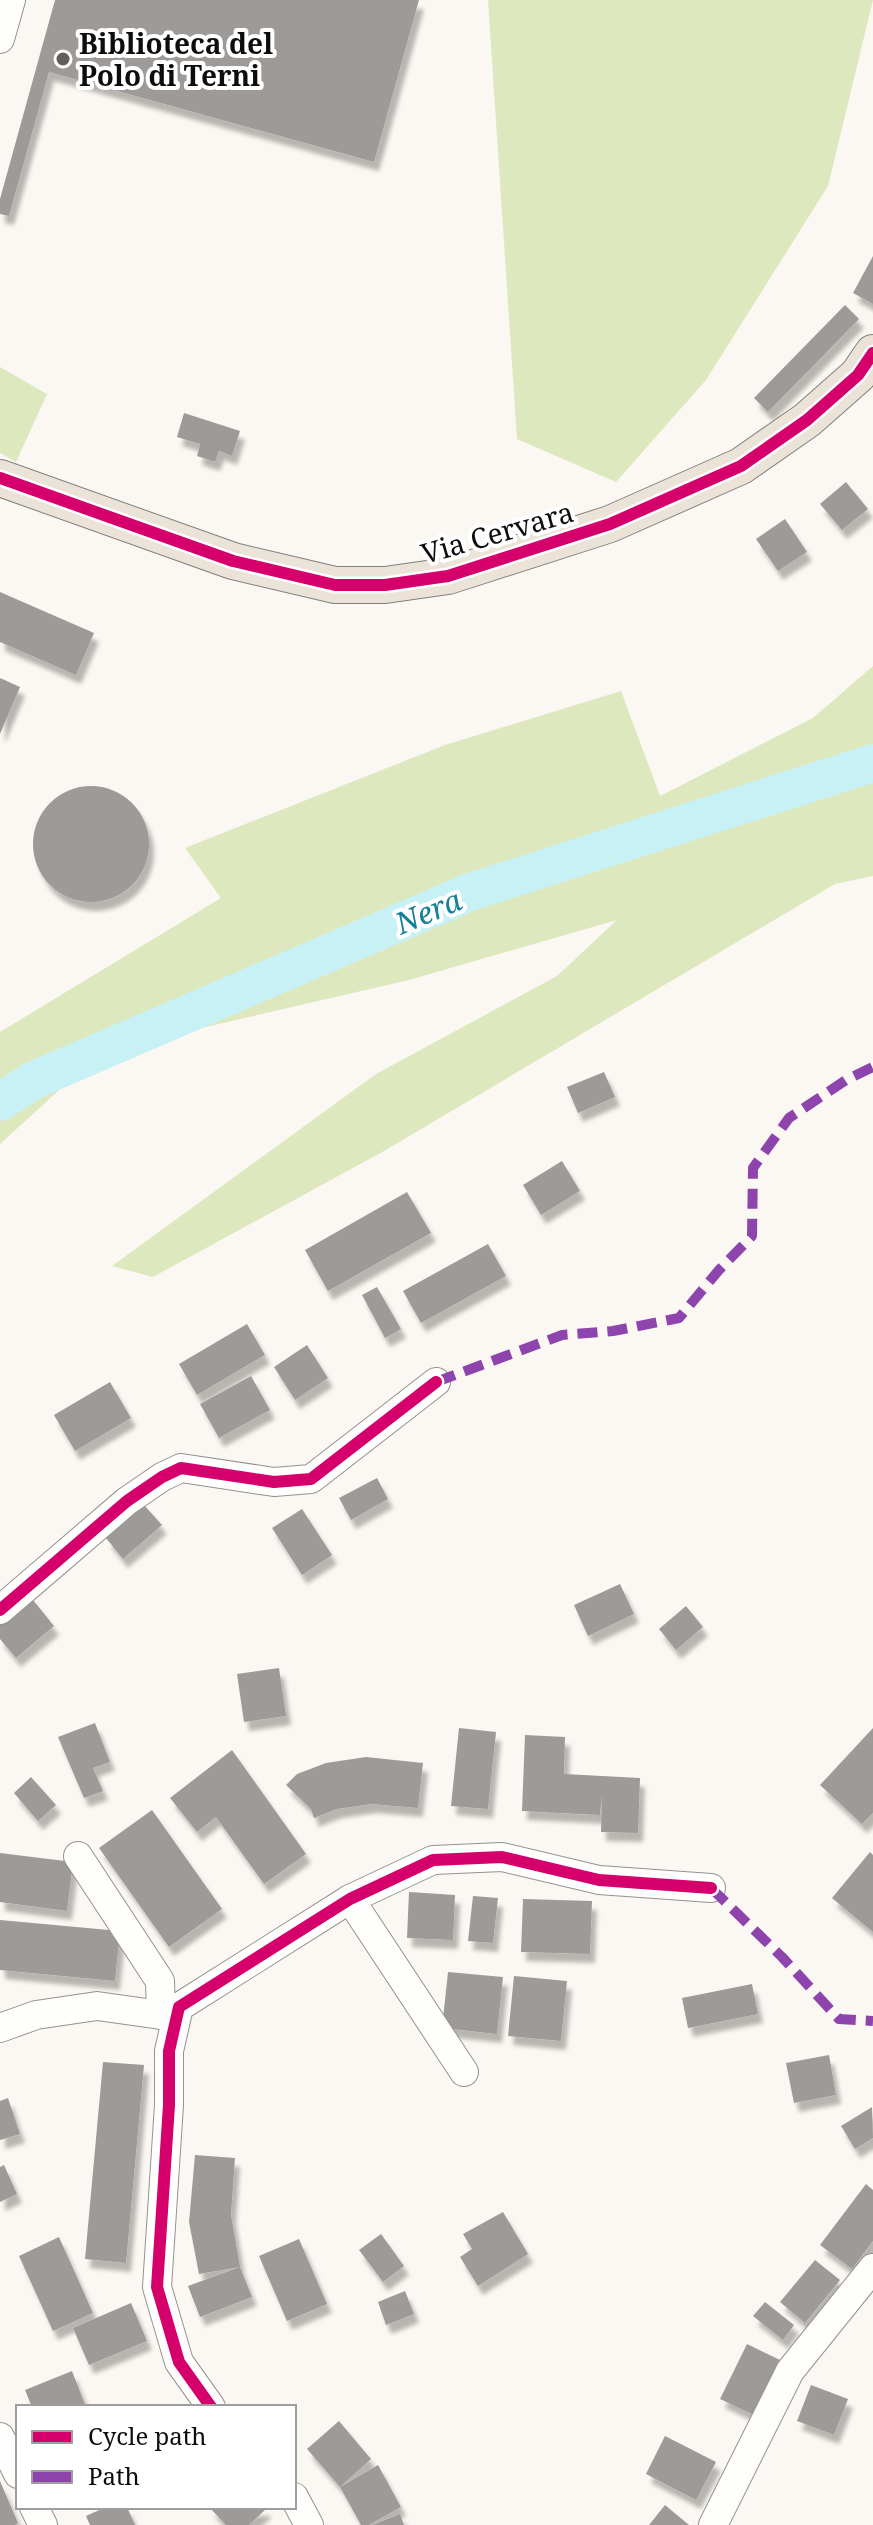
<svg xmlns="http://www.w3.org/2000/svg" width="873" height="2525" font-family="'Noto Serif',serif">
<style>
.forest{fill:#dee8bf}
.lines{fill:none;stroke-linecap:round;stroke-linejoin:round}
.river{stroke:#c8f1f6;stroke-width:38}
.building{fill:#9e9a98;filter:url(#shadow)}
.minor-casing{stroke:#949290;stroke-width:30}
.major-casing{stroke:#81807d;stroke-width:38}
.minor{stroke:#fefefd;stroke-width:28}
.major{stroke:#ece3d8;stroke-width:36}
.quiet{stroke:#8e44ad;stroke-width:10;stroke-dasharray:20 10;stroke-linecap:butt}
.cycleway-casing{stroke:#fff;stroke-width:17}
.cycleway{stroke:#d6006c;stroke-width:12}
.poi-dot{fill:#605f5d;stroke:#fff;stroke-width:3}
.labels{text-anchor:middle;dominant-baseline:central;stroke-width:8;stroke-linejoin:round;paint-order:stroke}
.poi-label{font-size:28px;font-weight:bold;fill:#0d0d0d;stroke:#fff;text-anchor:start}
.street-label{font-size:28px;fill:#0d0d0d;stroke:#fff}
.water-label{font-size:30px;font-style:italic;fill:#14809b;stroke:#fff}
</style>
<defs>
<filter id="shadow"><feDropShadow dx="5" dy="9" stdDeviation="2" flood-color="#0004"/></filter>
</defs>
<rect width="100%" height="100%" fill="#fbf7f2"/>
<g class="forest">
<polygon points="488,0 873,0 828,186 706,380 616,482 517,439"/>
<polygon points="0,367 47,394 16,462 0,453"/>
<polygon points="873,666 873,876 835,884 384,1151 153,1277 112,1266 376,1074 557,976 617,920 409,980 102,1051 0,1144 0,1032 221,898 185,848 445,745 621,691 660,796 813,718"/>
</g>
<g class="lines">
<polyline class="river" points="0,1102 34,1080 470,892 873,763"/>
</g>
<g class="building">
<polygon points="55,0 419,0 374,162 49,72 9,216 0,214 0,199"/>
<polygon points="873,256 873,304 853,293"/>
<polygon points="845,305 859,319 768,412 754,398"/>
<polygon points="184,413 240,431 232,456 219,451 215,462 197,456 200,444 177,437"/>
<polygon points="846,482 868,509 842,530 820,504"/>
<polygon points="785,519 807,552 778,571 756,539"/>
<polygon points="0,592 94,633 76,675 0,642"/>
<polygon points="0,678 20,687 0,734"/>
<circle cx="91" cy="844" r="58"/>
<polygon points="604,1072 615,1097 578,1113 567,1087"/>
<polygon points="562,1161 580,1191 541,1215 523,1185"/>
<polygon points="407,1192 431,1233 328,1291 305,1250"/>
<polygon points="488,1244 506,1276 421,1323 403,1291"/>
<polygon points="377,1287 401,1329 385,1338 362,1295"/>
<polygon points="247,1324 265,1355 197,1395 179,1364"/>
<polygon points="307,1345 328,1378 295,1400 274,1367"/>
<polygon points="251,1376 270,1410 219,1438 200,1404"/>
<polygon points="110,1382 131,1418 75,1451 54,1415"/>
<polygon points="377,1478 388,1499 351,1520 339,1498"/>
<polygon points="144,1505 162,1525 123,1559 106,1538"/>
<polygon points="302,1509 332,1555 302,1575 272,1528"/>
<polygon points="620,1584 634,1614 588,1636 574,1605"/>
<polygon points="29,1595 54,1626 16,1658 0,1639 0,1619"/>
<polygon points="686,1606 703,1627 676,1650 659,1629"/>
<polygon points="279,1668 286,1716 244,1722 237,1674"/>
<polygon points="95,1723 110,1762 93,1768 103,1791 84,1798 58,1737"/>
<polygon points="459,1728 496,1732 488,1809 451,1806"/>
<polygon points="873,1728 873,1813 862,1824 820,1785"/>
<polygon points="525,1735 565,1737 564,1774 640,1778 638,1833 601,1832 602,1795 600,1815 522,1811"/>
<polygon points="232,1750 306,1854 264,1884 216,1817 197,1832 170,1798"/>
<polygon points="366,1757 423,1763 418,1808 372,1804 337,1809 314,1818 311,1809 286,1785 297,1774 326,1763"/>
<polygon points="31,1777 56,1805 38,1821 14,1793"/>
<polygon points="152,1810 222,1909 169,1947 99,1848"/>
<polygon points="870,1852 873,1855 873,1932 832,1898"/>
<polygon points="0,1853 73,1862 67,1911 0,1902"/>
<polygon points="409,1892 455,1895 453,1940 407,1938"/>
<polygon points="473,1896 498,1898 493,1943 468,1941"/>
<polygon points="523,1899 592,1901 590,1954 521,1952"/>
<polygon points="0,1920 120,1931 115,1981 0,1970"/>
<polygon points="448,1972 503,1977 497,2034 442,2028"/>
<polygon points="514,1976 567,1981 561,2041 508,2036"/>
<polygon points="752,1984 758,2014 688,2028 682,1998"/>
<polygon points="829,2055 836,2095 794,2103 786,2063"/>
<polygon points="103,2062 144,2065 126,2263 85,2259"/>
<polygon points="8,2098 20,2134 0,2140 0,2101"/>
<polygon points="872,2107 873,2138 855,2149 841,2126"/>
<polygon points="195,2155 235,2158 231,2215 240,2267 199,2274 189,2222"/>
<polygon points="4,2165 17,2194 0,2202 0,2167"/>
<polygon points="866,2184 873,2190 873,2241 852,2269 820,2245"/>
<polygon points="503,2212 528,2254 478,2286 460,2257 472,2249 463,2234"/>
<polygon points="381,2234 404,2266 383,2282 359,2250"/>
<polygon points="59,2237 93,2313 53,2331 19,2256"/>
<polygon points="299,2239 327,2304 287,2321 259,2256"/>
<polygon points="815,2260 840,2280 805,2323 780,2302"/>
<polygon points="240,2267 252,2297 200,2317 188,2286"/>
<polygon points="405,2291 414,2314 386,2325 378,2302"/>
<polygon points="765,2302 794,2325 783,2340 753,2316"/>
<polygon points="131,2303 147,2341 89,2365 73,2328"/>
<polygon points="747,2344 780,2360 754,2415 720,2399"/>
<polygon points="72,2371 86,2407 32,2407 25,2390"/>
<polygon points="811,2385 848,2399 834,2435 797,2421"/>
<polygon points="339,2421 371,2459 340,2487 307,2449"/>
<polygon points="665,2436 716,2462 696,2500 646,2474"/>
<polygon points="378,2465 401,2507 369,2525 361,2525 340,2487"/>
<polygon points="0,2481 18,2523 15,2525 0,2525"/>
<polygon points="665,2505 689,2525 649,2525"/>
<polygon points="106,2507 127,2507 135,2525 90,2525 86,2516"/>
<polygon points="209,2507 265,2507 266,2509 249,2525 226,2525"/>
<polygon points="400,2514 404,2525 372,2525"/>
</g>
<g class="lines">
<defs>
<g id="minor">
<polyline points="0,39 11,0"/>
<polyline points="0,1610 127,1501 162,1477 181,1468 274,1482 311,1479 436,1382"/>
<polyline points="78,1856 160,1981 161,2015"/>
<polyline points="350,1899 464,2072"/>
<polyline points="0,2028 36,2015 97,2006 161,2015 179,2007"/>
<polyline points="211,2407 179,2362 157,2287 169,2105 169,2051 179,2007 350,1899 433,1860 502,1857 599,1880 711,1888"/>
<polyline points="0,2437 18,2474"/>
<polyline points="294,2497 309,2525"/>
<polyline points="34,2507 43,2525"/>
<polyline points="713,2525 790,2371 873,2268"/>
</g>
<polyline id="major" points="0,478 233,561 335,585 385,585 448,576 610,524 741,466 807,420 858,375 873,353"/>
</defs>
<use href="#minor" class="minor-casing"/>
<use href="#major" class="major-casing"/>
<use href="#minor" class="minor"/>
<use href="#major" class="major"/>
<g class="quiet">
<polyline points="436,1382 562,1335 613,1331 679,1318 719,1270 752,1236 753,1168 789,1118 846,1080 873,1067"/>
<polyline points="711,1888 782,1957 839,2019 873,2021"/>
</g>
<defs>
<g id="cycleway">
<polyline points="0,478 233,561 335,585 385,585 448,576 610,524 741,466 807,420 858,375 873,353"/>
<polyline points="0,1610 127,1501 162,1477 181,1468 274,1482 311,1479 436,1382"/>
<polyline points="211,2407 179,2362 157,2287 169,2105 169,2051 179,2007 350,1899 433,1860 502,1857 599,1880 711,1888"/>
</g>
</defs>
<use href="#cycleway" class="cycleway-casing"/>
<use href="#cycleway" class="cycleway"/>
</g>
<circle class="poi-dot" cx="63" cy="59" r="8"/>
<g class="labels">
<g class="poi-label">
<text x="79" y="43">Biblioteca del<tspan x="79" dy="32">Polo di Terni</tspan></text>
</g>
<g class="street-label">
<text transform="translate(497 532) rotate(-16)">Via Cervara</text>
</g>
<g class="water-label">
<text transform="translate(428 911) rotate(-23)">Nera</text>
</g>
</g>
<rect x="16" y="2405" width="280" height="104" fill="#ffffff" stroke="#9e9e9e" stroke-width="2"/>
<rect x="32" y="2431" width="40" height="12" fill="#d6006c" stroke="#9e9e9e" stroke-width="2"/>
<text x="88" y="2445" font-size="24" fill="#0d0d0d">Cycle path</text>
<rect x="32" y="2471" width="40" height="12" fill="#8e44ad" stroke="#9e9e9e" stroke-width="2"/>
<text x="88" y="2485" font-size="24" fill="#0d0d0d">Path</text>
</svg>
